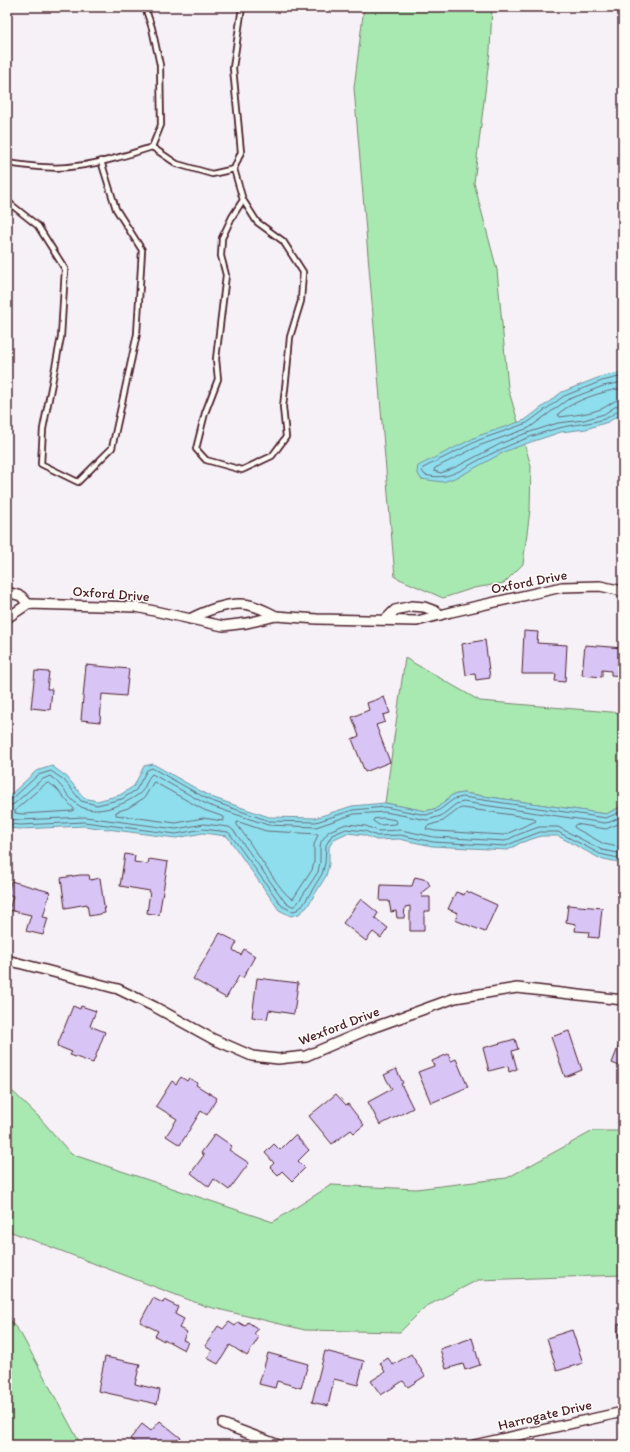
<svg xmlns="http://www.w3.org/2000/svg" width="630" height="1452" font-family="Itim,sans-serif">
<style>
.green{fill:#a8e9b1;stroke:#79846e}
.water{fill:#8fdeed;stroke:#73929f}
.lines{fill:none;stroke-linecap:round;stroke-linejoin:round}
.shore{stroke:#666b79;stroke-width:1}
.building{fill:#d8c5f6;stroke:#4a1f2b}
.service-casing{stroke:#4a1f2b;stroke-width:8}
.minor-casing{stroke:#4a1f2b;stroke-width:12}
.service{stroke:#fdfcf7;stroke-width:4.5}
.minor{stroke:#fdfcf7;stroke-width:9}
.labels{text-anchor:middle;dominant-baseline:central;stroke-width:3;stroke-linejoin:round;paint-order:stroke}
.street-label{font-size:14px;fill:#4a1f2b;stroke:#fdfcf7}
</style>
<rect width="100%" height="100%" fill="#f6f1f7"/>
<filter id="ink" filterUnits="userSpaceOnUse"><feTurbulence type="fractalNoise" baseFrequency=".025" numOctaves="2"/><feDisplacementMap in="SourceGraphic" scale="8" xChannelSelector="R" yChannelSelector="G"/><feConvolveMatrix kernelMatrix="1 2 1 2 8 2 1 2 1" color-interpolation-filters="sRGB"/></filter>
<g filter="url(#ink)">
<g class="green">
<polygon points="364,7 492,7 490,51 474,183 497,270 508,388 531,466 530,510 523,564 504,583 474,588 443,598 395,577 354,88"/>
<polygon points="405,658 480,701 623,713 623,806 606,814 463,793 452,795 437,808 426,811 385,803"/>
<polygon points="7,1086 39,1117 71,1154 273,1222 331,1185 416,1189 507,1178 593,1131 623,1131 623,1275 478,1280 425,1307 400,1332 305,1330 205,1306 9,1231 7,1232"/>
<polygon points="7,1317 21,1334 81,1445 7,1445"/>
</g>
<g class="water">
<polygon points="623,372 623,413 608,422 586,429 561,432 528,443 506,451 460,476 443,482 421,479 417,472 418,466 478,436 525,420 562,392 600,377"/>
<polygon points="153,764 211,797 269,817 315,818 352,806 385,803 426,811 437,808 452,795 463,793 606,814 623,806 623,863 599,858 558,836 541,836 520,843 508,850 432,846 399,839 376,840 364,835 347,833 334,839 329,847 329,864 326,876 307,907 299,914 291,916 279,910 227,836 203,833 176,838 84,826 21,829 7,828 7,798 36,771 52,766 67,777 84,798 97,801 120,795 134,786 144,766"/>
</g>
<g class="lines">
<g class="shore">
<path d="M623 376 602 381 564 396 527 423 479 440 423 468 422 471 425 475C448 481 460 470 479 460 504 447 531 435 559 428 574 424 589 424 604 419 611 417 616 410 623 410"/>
<polyline points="623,382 603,386 567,400 529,428 481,445 435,468 434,471 441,473 456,467 502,443 524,434 558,423 584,420 604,414 618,405 623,405"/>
<path d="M623 388C601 392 577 399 559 413L558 415 560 417C574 415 588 414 601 409 609 406 614 399 623 399"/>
<polygon points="154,782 204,810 224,817 224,820 223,821 203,818 176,823 116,815 116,812 128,808 144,798"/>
<polygon points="49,783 56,788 74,809 73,811 22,814 15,813 15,810 44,785"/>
<polyline points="7,801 11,800 38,775 51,771 64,780 81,801 97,805 122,799 136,790 147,770 152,768 209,800 269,821 316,822 353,810 385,807 426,815 438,811 454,799 463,797 606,818 623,811"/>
<path d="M7 806 14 804 41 780 50 776C62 784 67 797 78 805 95 817 124 805 139 794 146 789 146 779 152 774L208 805 268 825 316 827 354 814 385 812 427 820 441 816 456 804 463 802 605 823 610 822 623 816"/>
<polygon points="463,808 534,818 536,821 504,835 435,831 426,829 427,826 443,821 459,809"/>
<polygon points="385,818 396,820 397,823 396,824 379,825 373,821 374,819"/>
<polyline points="7,819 21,820 85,817 176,829 204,824 229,827 234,831 285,902 292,906 295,906 299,901 318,872 320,862 320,847 321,842 329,831 346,824 366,826 378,831 401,830 434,837 505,841 517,835 539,827 558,827 602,850 623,854"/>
<path d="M239 822 266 831 318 834 314 845V862L312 870 293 899C283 898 247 836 237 825V823Z"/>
<polyline points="623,822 606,829 576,824 574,826 575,828 604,844 623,848"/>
<polyline points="7,824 21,825 84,822 176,834 203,829 228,832 230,834 282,906 292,911 297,910 303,905 322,874 325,863 326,845 332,835 346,829 365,831 377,836 400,835 433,842 506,846 519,840 540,832 558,832 600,854 623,859"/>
</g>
</g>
<g class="building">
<polygon points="524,631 538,632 537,643 567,645 565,682 555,681 556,674 522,674"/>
<polygon points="485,640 490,678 476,680 475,674 466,675 462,644"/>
<polygon points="585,645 623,648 623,676 611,675 611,671 602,670 602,677 582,675"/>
<polygon points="86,665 129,669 126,696 102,694 100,722 81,720"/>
<polygon points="35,671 49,672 47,689 52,689 50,710 31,708"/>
<polygon points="384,697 390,713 383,715 385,722 376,725 390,762 365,772 352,739 359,736 352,717 369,710 367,703"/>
<polygon points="7,728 11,729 8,756 7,756"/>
<polygon points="125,854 135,856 134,862 148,864 149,859 168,862 159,915 147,913 150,891 120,886"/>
<polygon points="80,875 89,875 90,880 100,878 105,913 89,916 87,904 65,908 61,878"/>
<polygon points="415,877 427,880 430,886 421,893 422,897 430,897 430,911 424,911 424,931 410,931 410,906 405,907 404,918 397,918 396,911 391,912 389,901 380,901 381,885 412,886"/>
<polygon points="11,881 50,892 43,917 48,918 43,935 26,931 31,915 9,910 13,896 8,894"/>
<polygon points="466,891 497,905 485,932 455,920 458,913 448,909 456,892 464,895"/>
<polygon points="361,899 378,913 375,918 388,928 381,938 373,932 366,941 343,923"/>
<polygon points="568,905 602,908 599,938 588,937 589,932 575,931 576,924 566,922"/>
<polygon points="220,933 237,942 233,950 241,955 244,949 255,956 243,978 239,976 226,998 193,979"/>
<polygon points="257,978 298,983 294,1014 269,1010 267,1019 252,1017"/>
<polygon points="73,1006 80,1009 81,1006 96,1011 90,1026 105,1032 93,1063 70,1055 72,1052 57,1046"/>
<polygon points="569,1031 582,1070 565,1077 551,1037"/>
<polygon points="515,1039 518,1049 512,1051 517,1069 509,1072 508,1066 489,1071 483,1048"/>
<polygon points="619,1045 623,1046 622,1067 612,1063"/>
<polygon points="448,1054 451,1061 456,1059 468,1087 431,1103 418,1072 434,1066 432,1061"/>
<polygon points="396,1069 403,1083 401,1084 413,1108 380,1125 368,1102 392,1089 384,1075"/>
<polygon points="181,1077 187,1081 189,1078 197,1083 196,1085 217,1098 207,1115 201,1111 180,1145 166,1136 177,1119 156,1106 172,1081 176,1084"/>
<polygon points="336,1094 346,1105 348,1104 364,1125 354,1133 351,1130 332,1144 309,1116"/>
<polygon points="215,1134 232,1146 229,1150 249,1163 229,1190 214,1179 209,1187 191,1173 204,1155 201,1153"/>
<polygon points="295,1135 309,1150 298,1161 305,1168 292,1181 282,1171 278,1175 270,1167 274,1163 265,1153 274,1144 280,1150"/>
<polygon points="153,1298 163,1303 164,1300 178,1307 175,1314 184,1319 179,1328 187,1332 183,1340 188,1342 184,1350 164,1339 164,1341 155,1336 158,1331 140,1322"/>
<polygon points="622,1314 623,1314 623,1336 618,1337 618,1324 623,1323"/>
<polygon points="229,1322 235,1326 238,1322 245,1326 248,1322 258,1329 254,1334 259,1337 247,1356 230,1345 218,1364 207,1358 212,1351 205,1346 218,1326 223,1329"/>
<polygon points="572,1330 583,1363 557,1371 547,1338"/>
<polygon points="472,1338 480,1365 465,1370 463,1364 446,1369 440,1349"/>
<polygon points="325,1351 364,1361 358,1385 334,1379 328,1406 312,1402"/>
<polygon points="268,1353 308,1364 301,1388 277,1381 275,1388 259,1384"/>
<polygon points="411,1354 425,1376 408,1387 403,1381 381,1395 371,1381 385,1372 380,1363 388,1358 393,1365"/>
<polygon points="105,1357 140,1364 135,1384 160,1390 157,1404 98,1391"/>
<polygon points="160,1421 181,1438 176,1445 138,1445 130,1439 142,1424 151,1431"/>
</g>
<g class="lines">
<defs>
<g id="service">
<polyline points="145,7 152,28 160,65 161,125 152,147 177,164 212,174 234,169 241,152 233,68 242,7"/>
<path d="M7 163C30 166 54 170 77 166 103 163 127 155 152 147"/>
<polyline points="234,169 243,200 232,217 222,238 221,256 226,275 216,359 218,379 205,413 196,449 206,460 242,470 272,456 286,437 283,407 287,370 290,337 301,301 303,272 283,241 257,222 243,200"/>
<polyline points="7,192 8,202 38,226 65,269 61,337 43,429 41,464 78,482 112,448 137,334 142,250 116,209 101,161"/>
</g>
<g id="minor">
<polyline points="7,592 21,596 28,604"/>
<polyline points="7,618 28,604 136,607 223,626 247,623 276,616 317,619 417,621 451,612 562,587 600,586 618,590 623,593"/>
<path d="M190 619C199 614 207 611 216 608 242 600 253 604 276 616"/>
<polyline points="385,620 395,610 412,606 424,607 435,611 440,615"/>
<polyline points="7,960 118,989 155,1007 213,1039 252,1056 278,1059 306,1056 369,1029 455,998 517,988 623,1000"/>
<polyline points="223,1424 279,1445"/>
<polyline points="474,1445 623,1412"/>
</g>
</defs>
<use href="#service" class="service-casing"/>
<use href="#minor" class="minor-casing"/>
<use href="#service" class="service"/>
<use href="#minor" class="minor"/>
</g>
</g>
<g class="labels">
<g class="street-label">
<text transform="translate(529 582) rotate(-11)">Oxford Drive</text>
<text transform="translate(111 594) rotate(4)">Oxford Drive</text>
<text transform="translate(339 1026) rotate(-21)">Wexford Drive</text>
<text transform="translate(545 1415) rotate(-13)">Harrogate Drive</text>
</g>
</g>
<rect width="630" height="1452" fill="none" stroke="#fdfcf7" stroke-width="24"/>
<rect x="12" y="12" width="606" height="1428" fill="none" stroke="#4a1f2b" stroke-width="1.5" filter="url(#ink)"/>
</svg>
